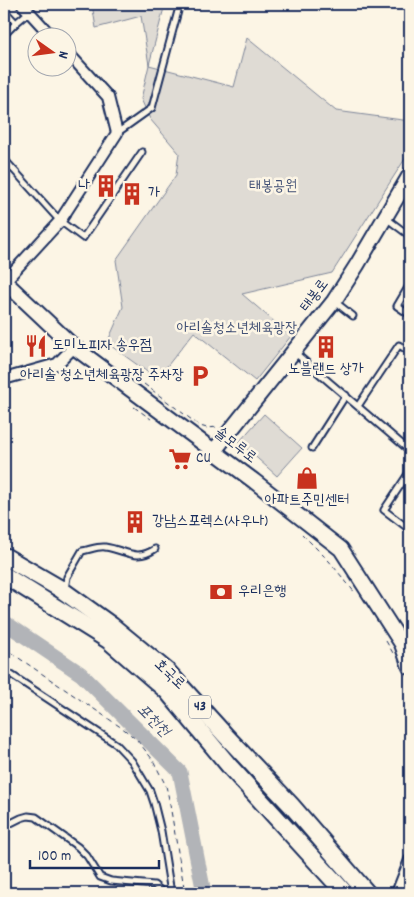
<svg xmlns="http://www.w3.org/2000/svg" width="414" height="897" font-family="Dekko,'Poor Story',sans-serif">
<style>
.green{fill:#dfdbd4;stroke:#7d8599}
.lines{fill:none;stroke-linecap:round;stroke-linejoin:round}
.river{stroke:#b2b4b8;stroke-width:15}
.service-casing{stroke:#1b2f5e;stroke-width:9}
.minor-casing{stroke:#1b2f5e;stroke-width:14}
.secondary-casing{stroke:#1b2f5e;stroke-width:18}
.primary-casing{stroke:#1b2f5e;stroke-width:20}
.path{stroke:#1b2f5e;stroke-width:1;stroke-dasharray:5 4;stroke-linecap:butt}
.service{stroke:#fcf5e5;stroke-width:5}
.minor{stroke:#fcf5e5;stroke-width:10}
.secondary{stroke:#fcf5e5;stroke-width:14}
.primary{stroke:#fcf5e5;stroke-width:16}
.labels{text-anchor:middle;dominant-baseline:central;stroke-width:5;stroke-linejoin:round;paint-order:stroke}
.shield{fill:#fcf5e5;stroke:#5e6a86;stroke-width:1}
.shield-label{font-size:14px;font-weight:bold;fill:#1b2f5e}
.poi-label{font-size:15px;fill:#1b2f5e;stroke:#fcf5e5;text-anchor:start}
.park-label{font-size:15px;fill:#425176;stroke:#fcf5e5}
.street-label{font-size:15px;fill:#1b2f5e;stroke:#fcf5e5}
.water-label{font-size:16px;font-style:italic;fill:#485779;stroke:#fcf5e5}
</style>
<rect width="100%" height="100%" fill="#fcf5e5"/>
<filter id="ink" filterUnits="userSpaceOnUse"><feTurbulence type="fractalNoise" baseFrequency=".02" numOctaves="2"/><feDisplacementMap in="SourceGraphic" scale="10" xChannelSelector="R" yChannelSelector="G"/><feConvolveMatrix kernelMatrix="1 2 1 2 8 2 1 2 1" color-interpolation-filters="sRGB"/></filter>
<g filter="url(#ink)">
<g class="green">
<polygon points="92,4 165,4 149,65 234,87 247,38 336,111 410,121 410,151 332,273 242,294 291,336 255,381 194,332 157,379 107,343 123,307 116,260 176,175 179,153 150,119 141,99 149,65 141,16 96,28"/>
<polygon points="264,414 302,448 277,476 239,442"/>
</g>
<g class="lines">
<polyline class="river" points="4,622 81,674 180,772 204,893"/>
<defs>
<g id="service">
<polyline points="4,10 16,23 29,12"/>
<polyline points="4,35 16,23"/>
<polyline points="117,133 152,108 178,11"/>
<polyline points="4,159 60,221 83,238 142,152"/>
<polyline points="386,218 410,236"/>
<polyline points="410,284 397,306 410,315"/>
<polyline points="334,301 353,316"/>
<polyline points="294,352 410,451"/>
<polyline points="358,406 399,345 410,352"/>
<polyline points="312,448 346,395"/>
<polyline points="410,471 384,510 409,529 410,526"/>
<path d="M65 589 67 577 82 551C89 550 98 546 105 547 126 550 136 562 155 549"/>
<polyline points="4,670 116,744 132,761 150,791 154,803 161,831 171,893"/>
<polyline points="4,825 9,824 21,818 28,816 36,817 78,847 87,856 100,877 111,881 154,885 160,890 162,893"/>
</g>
<g id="minor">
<polyline points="22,4 53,38"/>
<polyline points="4,282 60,221 117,133 108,97 68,53"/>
<polyline points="4,379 57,364 74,347"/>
<polyline points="397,893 410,860"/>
</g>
<g id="secondary">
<polyline points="4,281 74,347 254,481 341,549 402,644 410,667"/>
<polyline points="214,451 334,301 357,265 410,175"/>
</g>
<g id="primary">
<polyline points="4,556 59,588 112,626 168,672 225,735 291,805 367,893"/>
<polyline points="4,575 108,640 167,691 231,768 345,893"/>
</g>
</defs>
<use href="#service" class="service-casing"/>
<use href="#minor" class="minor-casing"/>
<use href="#secondary" class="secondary-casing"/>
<use href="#primary" class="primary-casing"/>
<g class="path">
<polyline points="144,384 200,426 207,428 218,427"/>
<polyline points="134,407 151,419"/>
<polyline points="302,534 329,561 356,594"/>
<polyline points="386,641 393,653"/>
<polyline points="4,648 125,730 137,740 153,760 166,786 169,799 185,893"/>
</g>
<use href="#service" class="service"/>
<use href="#minor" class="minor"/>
<use href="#secondary" class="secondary"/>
<use href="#primary" class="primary"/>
</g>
</g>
<defs>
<symbol id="building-bare" viewBox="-9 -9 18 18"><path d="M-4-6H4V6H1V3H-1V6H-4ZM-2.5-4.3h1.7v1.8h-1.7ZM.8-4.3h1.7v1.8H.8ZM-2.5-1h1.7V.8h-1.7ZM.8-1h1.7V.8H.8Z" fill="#c8321e" stroke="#fcf5e5" stroke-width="2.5" paint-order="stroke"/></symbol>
<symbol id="restaurant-bare" viewBox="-9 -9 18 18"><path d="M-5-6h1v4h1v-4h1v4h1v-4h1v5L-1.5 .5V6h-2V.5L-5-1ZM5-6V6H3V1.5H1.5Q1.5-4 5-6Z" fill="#c8321e" stroke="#fcf5e5" stroke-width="2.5" paint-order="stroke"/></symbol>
<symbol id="parking-bare" viewBox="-9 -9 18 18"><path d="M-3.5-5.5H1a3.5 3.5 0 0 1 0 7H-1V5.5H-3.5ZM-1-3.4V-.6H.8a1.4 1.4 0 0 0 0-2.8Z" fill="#c8321e" stroke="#fcf5e5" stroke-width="2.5" paint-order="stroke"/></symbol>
<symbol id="supermarket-bare" viewBox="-9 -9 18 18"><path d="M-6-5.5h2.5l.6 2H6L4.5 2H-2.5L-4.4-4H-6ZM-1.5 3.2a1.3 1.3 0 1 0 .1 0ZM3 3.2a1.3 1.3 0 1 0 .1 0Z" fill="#c8321e" stroke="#fcf5e5" stroke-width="2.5" paint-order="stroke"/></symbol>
<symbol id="shop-bare" viewBox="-9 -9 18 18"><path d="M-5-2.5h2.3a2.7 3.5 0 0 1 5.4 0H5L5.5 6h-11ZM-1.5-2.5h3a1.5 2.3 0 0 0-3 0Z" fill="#c8321e" stroke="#fcf5e5" stroke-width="2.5" paint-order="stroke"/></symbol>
<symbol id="bank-bare" viewBox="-9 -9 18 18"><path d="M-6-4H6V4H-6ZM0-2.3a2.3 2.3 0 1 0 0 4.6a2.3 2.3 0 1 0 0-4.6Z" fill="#c8321e" stroke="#fcf5e5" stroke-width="2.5" paint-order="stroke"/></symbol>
</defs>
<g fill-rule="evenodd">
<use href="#building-bare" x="90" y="170" width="32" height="32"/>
<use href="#building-bare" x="116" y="178" width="32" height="32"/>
<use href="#restaurant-bare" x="20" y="330" width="32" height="32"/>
<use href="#building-bare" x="310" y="331" width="32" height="32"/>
<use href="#parking-bare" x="184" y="360" width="32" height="32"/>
<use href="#supermarket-bare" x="164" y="443" width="32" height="32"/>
<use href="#shop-bare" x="291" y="462" width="32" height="32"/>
<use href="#building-bare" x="119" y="506" width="32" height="32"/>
<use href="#bank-bare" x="205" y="576" width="32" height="32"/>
</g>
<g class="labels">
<rect class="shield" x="189" y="695.5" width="22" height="23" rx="4"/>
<g class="shield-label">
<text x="200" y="707">43</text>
</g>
<g class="poi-label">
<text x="90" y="186" text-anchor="end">나</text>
<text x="148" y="194">가</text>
<text x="52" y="346">도미노피자 송우점</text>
<text x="326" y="370" text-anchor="middle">노블랜드 상가</text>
<text x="184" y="376" text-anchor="end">아리솔 청소년체육광장 주차장</text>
<text x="196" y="459">CU</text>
<text x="307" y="501" text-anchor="middle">아파트주민센터</text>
<text x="152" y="522">강남스포렉스(사우나)</text>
<text x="238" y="592">우리은행</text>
</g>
<g class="park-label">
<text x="273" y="187">태봉공원</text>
<text x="237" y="329">아리솔청소년체육광장</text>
</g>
<g class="street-label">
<text transform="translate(315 296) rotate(-53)">태봉로</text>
<text transform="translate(235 446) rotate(37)">솔모루로</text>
<text transform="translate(169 675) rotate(44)">호국로</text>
</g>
<g class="water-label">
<text transform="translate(153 721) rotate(45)">포천천</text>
</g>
</g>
<rect width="414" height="897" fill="none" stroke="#fcf5e5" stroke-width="20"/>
<rect x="10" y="10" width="394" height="877" fill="none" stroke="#1b2f5e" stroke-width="2" filter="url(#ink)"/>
<g transform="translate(52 52) rotate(104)"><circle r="24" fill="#fcf5e5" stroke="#a2a6af"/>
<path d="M0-4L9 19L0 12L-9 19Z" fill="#c8321e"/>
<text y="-8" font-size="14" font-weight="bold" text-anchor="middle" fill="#1b2f5e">N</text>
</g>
<path d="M30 860v8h129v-8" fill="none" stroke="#1b2f5e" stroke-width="2.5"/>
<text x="38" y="860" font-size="15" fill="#1b2f5e" stroke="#fcf5e5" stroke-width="4" paint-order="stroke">100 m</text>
</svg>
